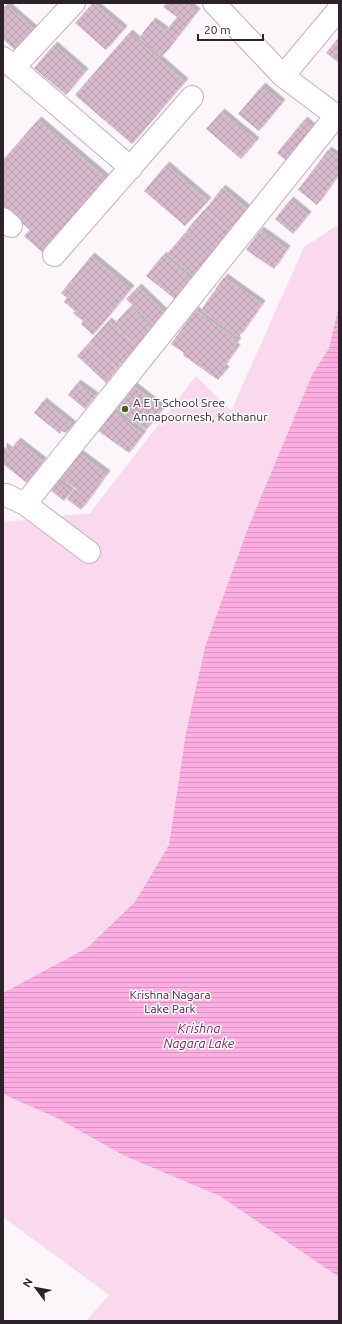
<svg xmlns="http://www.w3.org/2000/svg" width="342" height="1324" font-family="Ubuntu,sans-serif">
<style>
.green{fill:#fad9ee}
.water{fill:url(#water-rules)}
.building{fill:url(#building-cross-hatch);filter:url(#shadow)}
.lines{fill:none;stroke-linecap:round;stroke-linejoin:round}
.minor-casing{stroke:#c9acbf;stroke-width:24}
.minor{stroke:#fff;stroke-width:22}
.poi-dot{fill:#456419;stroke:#fff;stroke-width:1.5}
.labels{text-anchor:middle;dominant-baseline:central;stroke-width:3;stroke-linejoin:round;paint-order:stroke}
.poi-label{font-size:12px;fill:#2e222a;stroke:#fff;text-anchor:start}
.park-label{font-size:12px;fill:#521042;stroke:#fff}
.water-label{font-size:13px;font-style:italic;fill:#741d5f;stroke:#fff}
</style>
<defs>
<pattern id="water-rules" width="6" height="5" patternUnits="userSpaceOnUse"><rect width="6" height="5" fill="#fcaee2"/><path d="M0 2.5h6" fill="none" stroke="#d895c2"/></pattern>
<pattern id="building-cross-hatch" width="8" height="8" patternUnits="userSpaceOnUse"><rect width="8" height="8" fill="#d7b9cc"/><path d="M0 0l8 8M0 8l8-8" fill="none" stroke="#b99faf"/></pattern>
<filter id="shadow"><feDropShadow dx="3.5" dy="-3.5" stdDeviation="0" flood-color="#0004"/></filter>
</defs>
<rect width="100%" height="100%" fill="#fcf6fa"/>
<polygon class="green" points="339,224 339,1321 86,1321 109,1295 3,1217 3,522 90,513 196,376 231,411 304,247"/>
<polygon class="water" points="339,306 339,1277 220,1196 125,1156 57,1118 3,1094 3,993 87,948 135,902 169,845 186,733 205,647 248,528 312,375 329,348"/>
<g class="building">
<polygon points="93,3 124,29 106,50 75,23"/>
<polygon points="167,3 186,3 197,12 162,57 139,38 152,21 166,31 177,17 163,7"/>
<polygon points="6,5 35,30 16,51 3,39 3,8"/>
<polygon points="129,33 185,82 132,144 75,95"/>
<polygon points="339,37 339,63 326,53"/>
<polygon points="54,45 85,72 66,95 34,68"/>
<polygon points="262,86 282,103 259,131 238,114"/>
<polygon points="221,112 256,141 241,159 206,129"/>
<polygon points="38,120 107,179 43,253 24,236 30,230 3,207 3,160"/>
<polygon points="304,120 316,131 290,164 277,153"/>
<polygon points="328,150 339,158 339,174 317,205 298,190"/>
<polygon points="166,165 208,201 185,226 144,191"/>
<polygon points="222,188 251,212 233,233 205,210"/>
<polygon points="290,200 308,215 293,234 275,219"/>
<polygon points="204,210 233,234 215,255 186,231"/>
<polygon points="260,230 287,249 274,269 246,250"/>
<polygon points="185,233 214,257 196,278 167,254"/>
<polygon points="163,255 193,280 176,300 146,276"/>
<polygon points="91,256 131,289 93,335 81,324 83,321 73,313 75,311 64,302 67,298 61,293"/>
<polygon points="224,277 262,304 239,337 201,310"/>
<polygon points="138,287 166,314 155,326 126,299"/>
<polygon points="130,307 153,328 137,345 114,324"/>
<polygon points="195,310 238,341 234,346 237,348 223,368 226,370 218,380 183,355 184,353 171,344"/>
<polygon points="108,321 137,346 118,368 89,343"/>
<polygon points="88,344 117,369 106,383 77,356"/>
<polygon points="77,383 95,396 85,409 68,395"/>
<polygon points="131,384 163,409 146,430 114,406"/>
<polygon points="43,401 73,425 66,433 62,431 60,434 34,413"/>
<polygon points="111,410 143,434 129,453 97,430"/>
<polygon points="17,441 43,461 27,483 3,464 3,446 10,451"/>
<polygon points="76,451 107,474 81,510 67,499 74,489 83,494 58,476"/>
<polygon points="57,481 71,492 64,501 50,490"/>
</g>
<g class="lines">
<defs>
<g id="minor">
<polyline points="214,3 283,76 339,118"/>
<polyline points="3,58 131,168"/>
<polyline points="14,67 74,3"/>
<polyline points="283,76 339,9"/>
<polyline points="3,219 11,226"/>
<polyline points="54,255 192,97"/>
<polyline points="3,495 6,495 25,504 89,552"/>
<polyline points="25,504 336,116"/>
</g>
</defs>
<use href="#minor" class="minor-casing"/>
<use href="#minor" class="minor"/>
</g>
<circle class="poi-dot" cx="125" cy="409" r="4"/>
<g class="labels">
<g class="poi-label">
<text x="133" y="402">A E T School Sree<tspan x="133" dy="14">Annapoornesh, Kothanur</tspan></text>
</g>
<g class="park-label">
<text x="170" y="994">Krishna Nagara<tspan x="170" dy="14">Lake Park</tspan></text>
</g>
<g class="water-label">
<text x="199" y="1028">Krishna<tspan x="199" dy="15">Nagara Lake</tspan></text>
</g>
</g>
<rect width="342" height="1324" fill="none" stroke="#2e222a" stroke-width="8"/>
<g transform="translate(36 1288) rotate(302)" stroke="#ffffff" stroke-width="3" paint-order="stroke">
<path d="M0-3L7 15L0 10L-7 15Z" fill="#2e222a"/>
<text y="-6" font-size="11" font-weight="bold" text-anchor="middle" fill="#2e222a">N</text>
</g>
<path d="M198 34v6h65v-6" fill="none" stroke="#2e222a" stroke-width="2"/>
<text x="204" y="34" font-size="12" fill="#2e222a" stroke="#ffffff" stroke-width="3" paint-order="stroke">20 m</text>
</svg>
